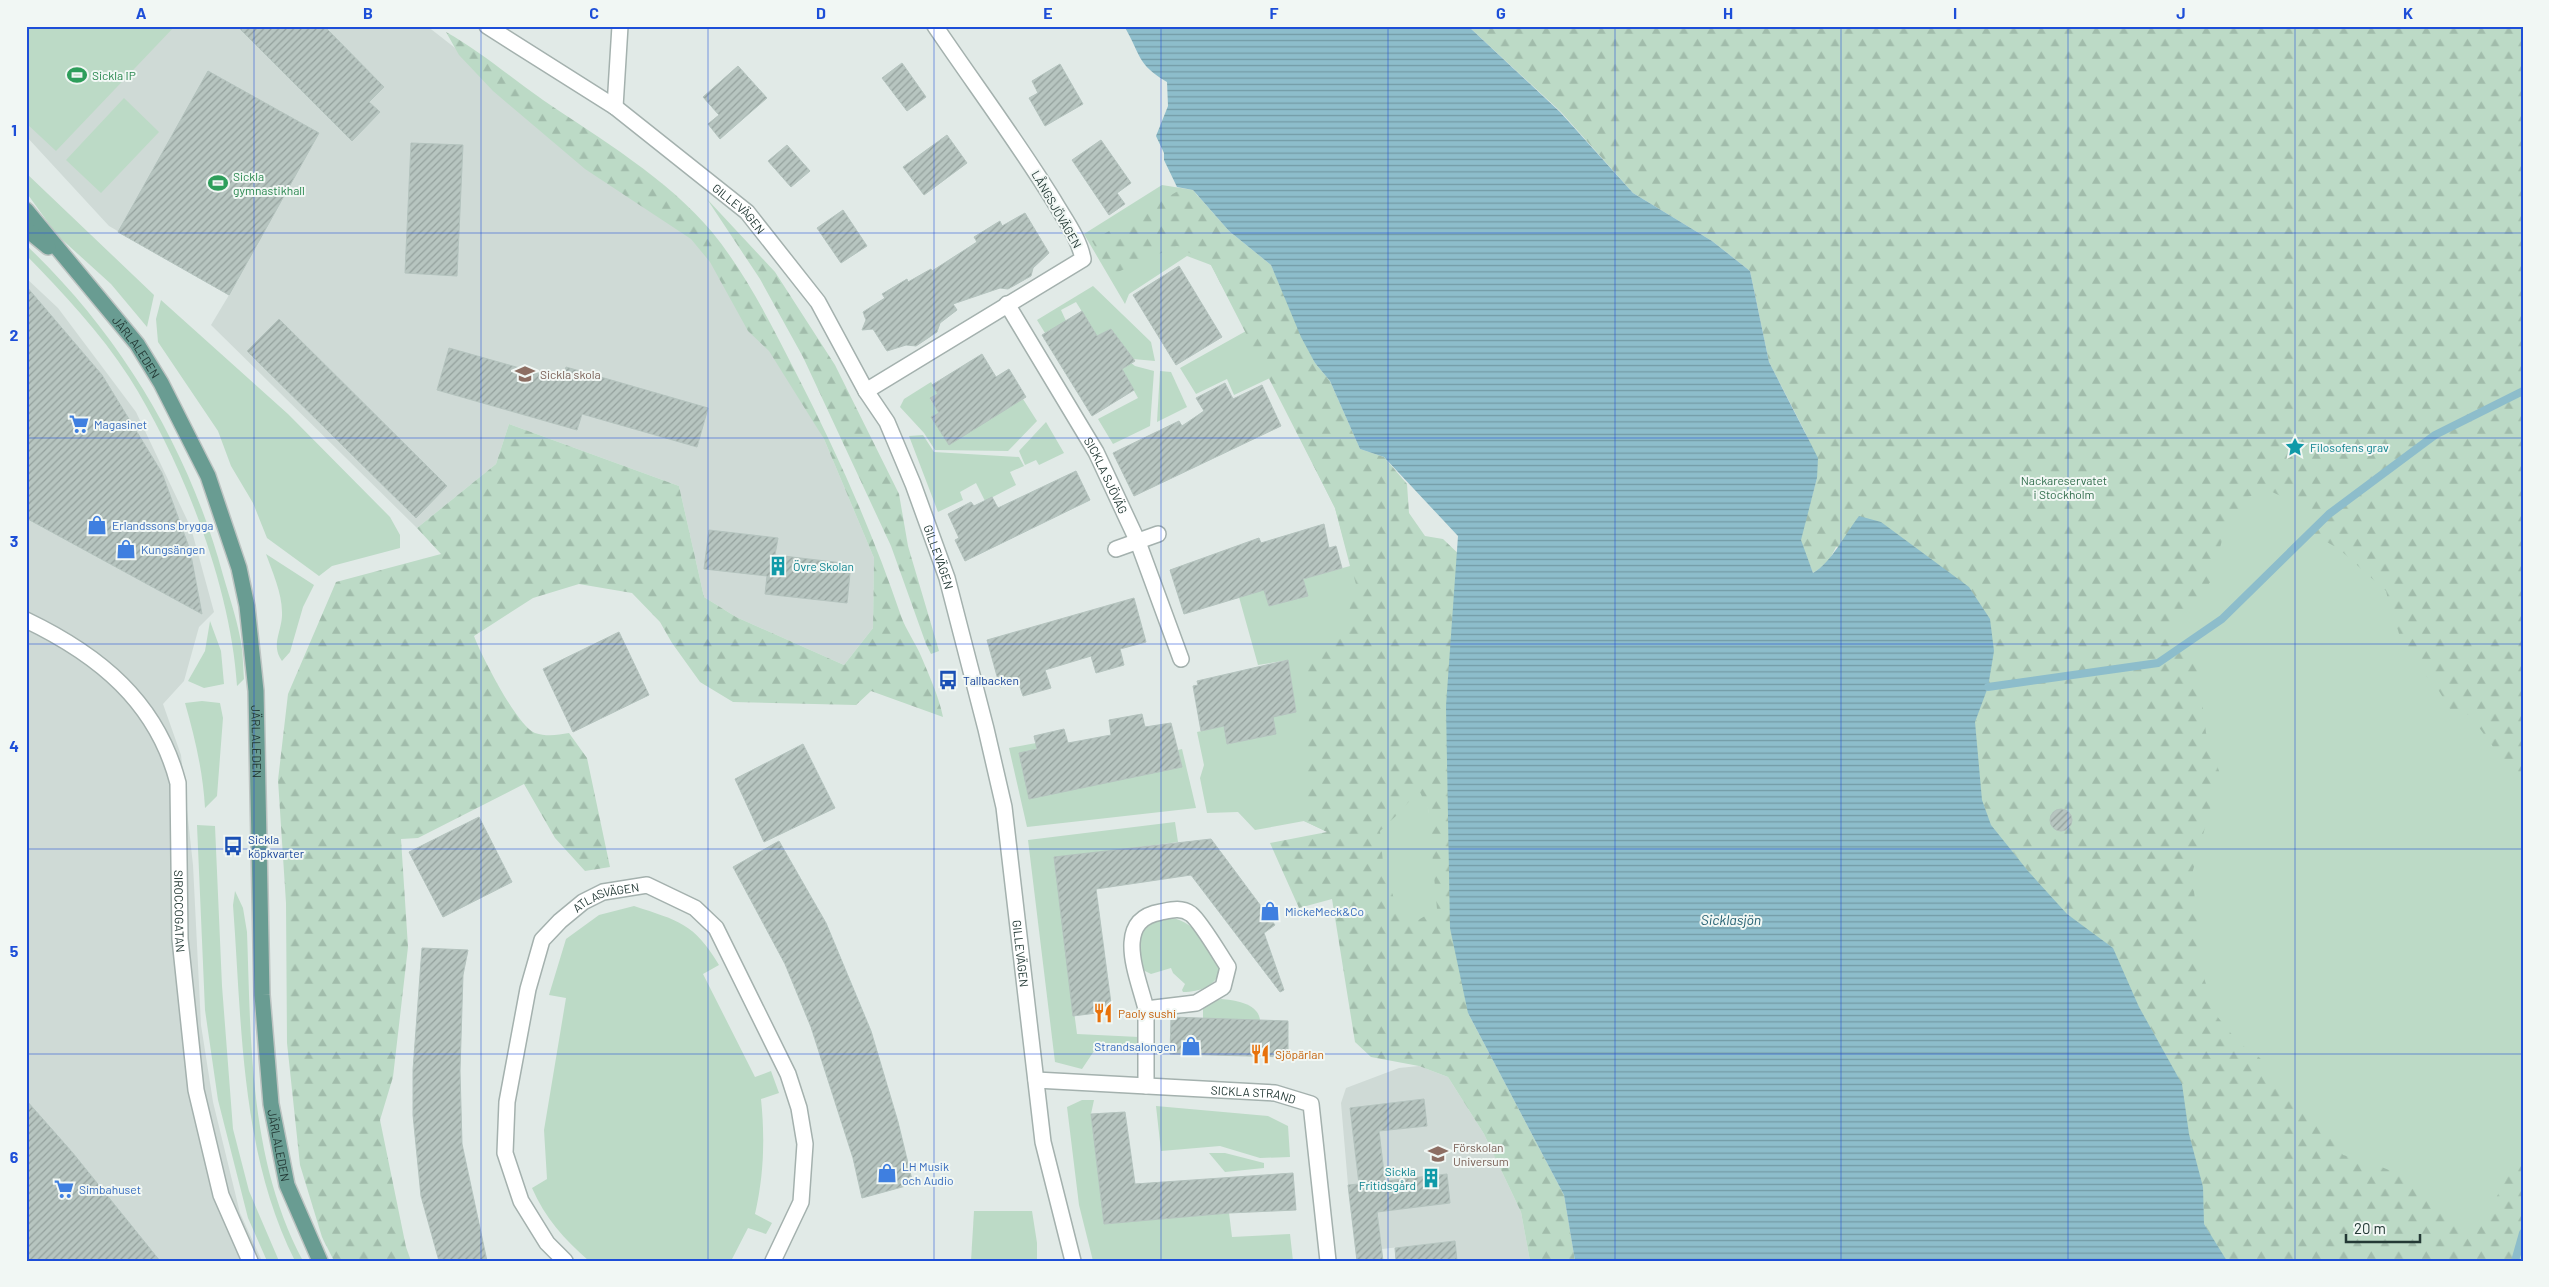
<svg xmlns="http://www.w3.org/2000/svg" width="2549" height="1287" font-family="Barlow,sans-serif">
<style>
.built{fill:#cfdad6}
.green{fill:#bcdac6}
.forest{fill:url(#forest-firs);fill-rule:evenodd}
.water{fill:url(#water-rules)}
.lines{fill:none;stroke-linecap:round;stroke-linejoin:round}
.stream{stroke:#8dbdcb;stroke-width:8}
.building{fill:url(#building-hatch);stroke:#b4c3be}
.minor-casing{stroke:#a4b1ae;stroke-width:18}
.major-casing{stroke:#bdc4c2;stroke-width:18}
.minor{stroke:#fff;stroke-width:15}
.major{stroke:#699c92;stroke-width:15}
.grid{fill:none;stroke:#1d4ed8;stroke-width:1;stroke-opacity:0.55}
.labels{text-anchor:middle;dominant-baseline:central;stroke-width:4;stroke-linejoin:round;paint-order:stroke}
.leisure-label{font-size:12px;fill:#27864d;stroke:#f1f7f4;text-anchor:start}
.street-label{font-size:12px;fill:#233935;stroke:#f1f7f4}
.education-label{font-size:12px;fill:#785e54;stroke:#f1f7f4;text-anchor:start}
.shop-label{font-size:12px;fill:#366cbe;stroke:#f1f7f4;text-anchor:start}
.culture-label{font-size:12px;fill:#0d838f;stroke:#f1f7f4;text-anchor:start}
.park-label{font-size:12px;fill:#316d4c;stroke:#f1f7f4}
.transit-label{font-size:12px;fill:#164399;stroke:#f1f7f4;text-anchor:start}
.food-label{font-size:12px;fill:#c56008;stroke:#f1f7f4;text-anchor:start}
.water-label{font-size:14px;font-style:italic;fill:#225e70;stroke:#f1f7f4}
.neatline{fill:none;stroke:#1d4ed8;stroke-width:2}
.grid-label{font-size:16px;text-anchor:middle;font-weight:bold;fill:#1d4ed8}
</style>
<defs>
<pattern id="forest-firs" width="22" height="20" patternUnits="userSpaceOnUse" patternTransform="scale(1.25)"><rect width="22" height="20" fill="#bcdac6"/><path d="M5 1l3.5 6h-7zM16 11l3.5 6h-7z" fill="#a1bcab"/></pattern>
<pattern id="water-rules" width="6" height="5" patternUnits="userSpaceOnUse" patternTransform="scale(1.25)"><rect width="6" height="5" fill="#8dbdcb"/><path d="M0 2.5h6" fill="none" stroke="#739ba6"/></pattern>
<pattern id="building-hatch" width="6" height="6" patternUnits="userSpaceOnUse" patternTransform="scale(1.25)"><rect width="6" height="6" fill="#b7c5c0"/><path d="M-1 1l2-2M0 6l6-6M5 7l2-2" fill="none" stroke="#94a19d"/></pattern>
</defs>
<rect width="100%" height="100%" fill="#e1eae7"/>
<g class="built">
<polygon points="26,26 427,26 582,147 653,189 755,311 824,439 874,558 873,628 844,665 736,617 704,597 679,486 509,424 496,464 417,528 211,325 229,295 109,226 26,136"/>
<polygon points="26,278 58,308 136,412 191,528 214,612 199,627 184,681 163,704 181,755 193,865 201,1025 213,1102 240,1213 262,1261 26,1261"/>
<polygon points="1419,1066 1448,1077 1484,1134 1521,1212 1530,1261 1457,1261 1454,1241 1382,1249 1377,1212 1450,1203 1447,1174 1385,1181 1379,1131 1427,1126 1423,1099 1350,1108 1359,1184 1348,1185 1341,1103 1346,1088 1399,1068"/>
</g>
<g class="green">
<polygon points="26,26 175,26 56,151 26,123"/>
<polygon points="2523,26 2523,1261 1861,1261 1652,710"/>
<polygon points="124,98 159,132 101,193 66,160"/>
<polygon points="26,173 154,295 147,327 111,284 57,235 26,192"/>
<polygon points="1162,185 1193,190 1286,308 1358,452 1449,915 1402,938 1328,832 1304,821 1255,830 1238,812 1207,813 1200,778 1204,765 1197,732 1224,726 1227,744 1276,734 1274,722 1269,717 1296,712 1288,660 1258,665 1239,597 1264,590 1269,606 1308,596 1303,579 1350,566 1335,508 1270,378 1234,395 1227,379 1196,394 1180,368 1246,331 1211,265 1187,256 1129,294 1125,304 1084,234"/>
<path d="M26 245C121 335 189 449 223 575 229 596 236 616 240 637 243 650 243 665 244 679L237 686C231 586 182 461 129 377 100 332 63 293 26 255Z"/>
<polygon points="1093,286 1151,342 1155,361 1133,359 1111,329 1097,336 1076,302 1061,310 1066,321 1045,333 1037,320"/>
<polygon points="161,300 288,414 390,517 400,535 400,548 332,566 319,576 267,538 253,503 231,466 218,431 158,342 156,319"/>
<polygon points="1131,363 1135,366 1154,371 1150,426 1113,444 1098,419 1138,398 1122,369"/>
<polygon points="1160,371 1171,372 1187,407 1157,422"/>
<polygon points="931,382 938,394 930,399 939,413 932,417 949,444 1023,399 1037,421 1008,451 935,450 924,433 900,407 904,399"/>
<polygon points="1046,422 1064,453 1039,465 1036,460 1025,465 1019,451"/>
<polygon points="923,435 934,452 1019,457 1024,466 1010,472 1016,485 985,501 976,483 960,492 963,500 938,512 909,436"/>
<path d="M266 554 314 585 303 607 290 652 282 661C270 644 283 630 282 612 282 593 272 571 266 554Z"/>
<polygon points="210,621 221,651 224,684 204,688 188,681 205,651"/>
<path d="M202 701 220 703 223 718 217 796 205 808C203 772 195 738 185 703Z"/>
<polygon points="1036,743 1037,749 1019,753 1029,798 1182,767 1178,750 1182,749 1196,808 1027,827 1009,748"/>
<polygon points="1175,822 1178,842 1054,858 1077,1034 1139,1037 1140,1053 1094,1051 1082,1069 1055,1062 1028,840"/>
<polygon points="197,825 215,826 222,986 233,1129 249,1191 279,1261 267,1261 248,1218 218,1100 205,1010"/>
<path d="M235 891 243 908 247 932C251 1043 249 1160 303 1261H295C240 1151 242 1024 233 905Z"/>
<path d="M634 906C679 921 694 923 719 965L703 974 755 1077 771 1071 779 1093 761 1099C765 1138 764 1175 755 1214L772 1223 766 1234 748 1228 731 1261H589C564 1239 545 1218 532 1188L547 1179 544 1130 566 998 549 995 566 939 599 915Z"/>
<path d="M1165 917C1196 919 1206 945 1221 968 1217 986 1200 992 1183 992L1182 990 1185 984 1173 973 1171 968 1151 974 1143 970C1139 940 1134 930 1165 917Z"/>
<path d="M1221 999C1234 1000 1258 1003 1260 1020L1203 1019V1006Z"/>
<polygon points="1082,1100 1094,1100 1091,1114 1104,1224 1229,1213 1232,1237 1290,1234 1293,1261 1093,1261 1079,1205 1067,1107"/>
<polygon points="1156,1106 1268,1116 1288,1126 1290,1157 1260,1158 1220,1146 1161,1151"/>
<polygon points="1209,1153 1225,1153 1264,1163 1264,1168 1225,1172"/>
<polygon points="974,1211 1032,1211 1037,1243 1037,1261 971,1261"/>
</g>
<g class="forest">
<polygon points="1468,26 2523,26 2523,776 2502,759 2470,715 2450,709 2436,686 2404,653 2398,630 2393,621 2386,591 2339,549 2313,534 2302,506 2268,490 2245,498 2224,533 2211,581 2171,635 2198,667 2206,733 2220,774 2192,874 2204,978 2216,1015 2238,1042 2260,1058 2290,1102 2329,1137 2343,1155 2372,1163 2408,1178 2431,1201 2472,1229 2495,1200 2523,1148 2523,1261 2227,1261 2204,1224 2203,1187 2189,1134 2179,1079 2139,1007 2113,948 2067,914 2028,871 1991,825 1982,800 1975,722 1988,687 1935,562 1911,544 1836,547 1828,563 1813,573 1800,540 1817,478 1805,432 1769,362 1750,271 1712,241 1633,193 1561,112"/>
<path d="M446 32C480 51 510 77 543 100 599 138 668 179 712 232 747 275 772 326 797 375 837 453 873 533 901 616 906 630 915 642 921 656 929 675 939 697 943 717L871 691 856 705 733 702 700 682 672 643 660 622 632 593 579 584 533 598 474 636C481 655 517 726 535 733 547 737 558 735 569 733L587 758 610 867 585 871 555 838 524 784 418 838 401 839 408 947 393 1077 380 1120 406 1247 411 1261H334L322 1237 300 1165 287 1043 286 903 278 780 288 694 336 582 441 554 417 528 496 464 509 424 679 486 704 597 736 617 844 665 873 628 874 558 824 439 769 351 748 331 710 262 691 239 585 169 493 91 459 55Z"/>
<path d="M1178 191 1199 197 1229 231 1271 265 1315 363 1330 381 1360 449 1384 457 1407 484 1409 513 1425 536 1443 539 1465 560 1468 1013 1564 1195 1575 1261H1530L1521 1212 1484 1134 1448 1077 1419 1066 1371 1057 1355 1042 1332 899 1299 908 1270 843 1327 832 1304 821 1309 711 1307 658 1340 635 1357 588 1335 508 1211 265 1177 246 1111 275 1092 241ZM1419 790 1428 809 1437 909 1413 923 1398 912 1383 863 1380 831 1398 814Z"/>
<polygon points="707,199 775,272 835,365 899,494 908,546 939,651 931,654 926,644 891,546 803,357 760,279"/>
</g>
<path class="water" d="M1124 26H1468L1560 112 1633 193 1712 241 1750 271 1769 362 1818 458 1817 478 1801 540 1813 573C1832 562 1845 534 1859 516L1881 522 1969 587 1990 619 1994 651 1988 687 1975 722 1982 800 1991 825 2028 871 2067 914 2113 948 2139 1007 2182 1084 2189 1134 2203 1187 2204 1224 2227 1261H1575L1564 1195 1468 1013 1450 928 1446 706 1458 536 1384 457 1360 449 1330 381 1315 363 1301 337 1271 265 1229 231 1193 190 1177 187 1164 160V153L1156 136 1168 106 1167 82C1136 64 1141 54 1124 26Z"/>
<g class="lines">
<g class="stream">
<polyline points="1988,687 2158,663 2222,619 2329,514 2435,435 2523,391"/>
<polyline points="2515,1261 2523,1233"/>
</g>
</g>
<g class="building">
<polygon points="237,26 324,26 384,87 369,102 380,112 352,141"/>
<polygon points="902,63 926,97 907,111 882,78"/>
<polygon points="1060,64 1083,104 1045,126 1029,98 1038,93 1032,81"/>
<polygon points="738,66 767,98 720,139 708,124 719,115 703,97"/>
<polygon points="208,71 319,133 229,295 118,232"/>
<polygon points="947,135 967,163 924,195 903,167"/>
<polygon points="1101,140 1131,183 1117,193 1125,204 1109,215 1072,160"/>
<polygon points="411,143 463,145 457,276 405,273"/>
<polygon points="787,145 810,171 791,187 768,161"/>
<polygon points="843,210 867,246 841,263 817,228"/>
<polygon points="1025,213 1049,253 1033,268 1031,276 1008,289 1000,288 953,304 957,310 940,323 937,332 916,346 906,345 887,351 873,329 862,330 866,320 863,312 885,298 882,294 907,279 908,282 931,269 932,271 977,242 974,237 1000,221 1002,226"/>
<polygon points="1179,266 1222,337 1176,365 1133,295"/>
<polygon points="26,286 102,375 162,473 190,550 202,614 26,518"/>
<polygon points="1082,311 1097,336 1111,329 1135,361 1122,369 1134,390 1092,416 1042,335"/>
<polygon points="279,319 447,486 416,518 247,351"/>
<polygon points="449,348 562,380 566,367 708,408 697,447 582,414 577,430 437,390"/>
<polygon points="982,354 996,377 1009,369 1026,397 949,445 931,417 939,413 930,398 938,394 932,385"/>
<polygon points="1225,383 1233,399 1262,385 1281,426 1134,496 1113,453 1179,421 1182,426 1204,411 1196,398"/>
<polygon points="1076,471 1090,500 965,561 955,540 959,538 948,514 971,502 974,506 992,497 998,508"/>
<polygon points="1324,524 1329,548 1336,546 1342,568 1303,579 1308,596 1269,606 1264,590 1184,614 1170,570 1259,538 1261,543"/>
<polygon points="709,530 778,538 775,555 851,564 847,603 765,594 767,576 704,569"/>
<polygon points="1134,598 1146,642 1120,649 1124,665 1096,673 1091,656 1045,670 1051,688 1023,696 1018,681 1000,687 987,640"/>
<polygon points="619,632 649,695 573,732 543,669"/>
<polygon points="1288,660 1296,712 1273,717 1276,734 1227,744 1224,726 1201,731 1193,686 1198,685 1197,681"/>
<polygon points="1142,714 1145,727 1171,723 1182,767 1029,799 1019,753 1037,749 1034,736 1064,729 1068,743 1111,735 1109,720"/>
<polygon points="803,744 835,808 764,842 735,779"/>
<circle cx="2061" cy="820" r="11"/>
<polygon points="479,817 512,882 443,917 409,852"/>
<polygon points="1211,839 1275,925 1264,933 1284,990 1280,992 1191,875 1096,889 1112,1011 1073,1016 1054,857"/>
<polygon points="779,841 826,923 871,1031 898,1122 913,1184 862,1198 853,1158 811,1027 785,964 733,867"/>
<polygon points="422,948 468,950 463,975 460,1071 462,1144 487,1261 439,1261 421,1196 413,1115 413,1070"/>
<polygon points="1171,1017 1288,1021 1288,1057 1170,1054"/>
<polygon points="1424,1099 1427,1126 1379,1131 1385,1181 1447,1174 1450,1203 1377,1212 1383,1261 1357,1261 1348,1185 1359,1184 1350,1108"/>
<polygon points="26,1100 72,1152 160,1261 26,1261"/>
<polygon points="1125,1112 1135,1184 1293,1173 1296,1210 1229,1213 1104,1224 1091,1114"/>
<polygon points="1455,1241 1457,1261 1396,1261 1395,1248"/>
</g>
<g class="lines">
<defs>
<g id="minor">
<path id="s1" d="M487 26 615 107 747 212 818 302 866 391 887 422 913 484 947 578 986 729 1004 807 1043 1142 1073 1261"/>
<polyline points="615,107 620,26"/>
<path id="s2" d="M1007 304 1096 452 1138 542 1181 659"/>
<path d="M866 391 1083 259C1079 238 1065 220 1054 201 1017 141 975 85 935 26"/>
<polyline points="1116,549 1158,534"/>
<path id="s3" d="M26 620C99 655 157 702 178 783L180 939 196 1090 221 1195 250 1261"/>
<path d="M1146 1009C1138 976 1112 920 1161 912 1171 910 1181 907 1191 914 1201 922 1220 955 1228 967L1223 987 1196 1003 1146 1009V1086"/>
<path id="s4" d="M1036 1080 1275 1093 1311 1104 1328 1261"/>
<path id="s5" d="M565 1261 547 1243 521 1201 505 1153 507 1102 528 989 542 940 560 921 583 902 603 892 647 885 695 908 716 928 788 1074 799 1108 805 1144 801 1202 773 1261"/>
</g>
<g id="major">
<path id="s6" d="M26 210 137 344 161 383 208 476 239 568 247 606 256 691 262 995 271 1104 287 1185 320 1261"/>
<polyline points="26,229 48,247"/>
</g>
</defs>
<use href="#minor" class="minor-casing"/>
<use href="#major" class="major-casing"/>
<use href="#minor" class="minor"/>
<use href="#major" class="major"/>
</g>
<path class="grid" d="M254 26V1261M481 26V1261M708 26V1261M934 26V1261M1161 26V1261M1388 26V1261M1615 26V1261M1841 26V1261M2068 26V1261M2295 26V1261M26 233H2523M26 438H2523M26 644H2523M26 849H2523M26 1054H2523"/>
<defs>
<symbol id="stadium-bare" viewBox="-9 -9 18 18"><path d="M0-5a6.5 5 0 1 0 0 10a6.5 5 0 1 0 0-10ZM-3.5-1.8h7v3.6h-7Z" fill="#2e9e5b" stroke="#f1f7f4" stroke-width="2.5" paint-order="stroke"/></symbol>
<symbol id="school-bare" viewBox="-9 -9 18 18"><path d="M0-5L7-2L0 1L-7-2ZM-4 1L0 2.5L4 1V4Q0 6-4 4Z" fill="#8d6e63" stroke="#f1f7f4" stroke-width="2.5" paint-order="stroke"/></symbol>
<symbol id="supermarket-bare" viewBox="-9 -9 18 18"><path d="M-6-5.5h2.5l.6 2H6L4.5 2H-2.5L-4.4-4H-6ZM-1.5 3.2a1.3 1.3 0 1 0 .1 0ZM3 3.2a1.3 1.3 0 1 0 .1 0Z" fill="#3f7fe0" stroke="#f1f7f4" stroke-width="2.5" paint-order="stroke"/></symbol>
<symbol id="sight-bare" viewBox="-9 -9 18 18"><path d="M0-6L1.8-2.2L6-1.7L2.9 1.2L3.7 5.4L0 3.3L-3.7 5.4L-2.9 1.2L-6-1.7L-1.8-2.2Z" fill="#0f9aa8" stroke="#f1f7f4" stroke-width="2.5" paint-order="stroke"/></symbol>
<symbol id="shop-bare" viewBox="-9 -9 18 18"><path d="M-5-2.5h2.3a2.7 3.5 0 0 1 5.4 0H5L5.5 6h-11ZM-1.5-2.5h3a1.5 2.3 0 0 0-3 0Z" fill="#3f7fe0" stroke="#f1f7f4" stroke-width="2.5" paint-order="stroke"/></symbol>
<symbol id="building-bare" viewBox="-9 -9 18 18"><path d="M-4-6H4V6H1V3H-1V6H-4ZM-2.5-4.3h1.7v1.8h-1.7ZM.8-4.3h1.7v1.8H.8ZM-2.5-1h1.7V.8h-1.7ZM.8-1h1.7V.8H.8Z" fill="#0f9aa8" stroke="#f1f7f4" stroke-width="2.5" paint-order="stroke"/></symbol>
<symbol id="bus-bare" viewBox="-9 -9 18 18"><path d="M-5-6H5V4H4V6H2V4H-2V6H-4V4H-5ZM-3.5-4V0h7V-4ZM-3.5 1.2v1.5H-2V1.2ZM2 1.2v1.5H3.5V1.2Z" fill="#1a4fb4" stroke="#f1f7f4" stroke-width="2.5" paint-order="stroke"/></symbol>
<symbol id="restaurant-bare" viewBox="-9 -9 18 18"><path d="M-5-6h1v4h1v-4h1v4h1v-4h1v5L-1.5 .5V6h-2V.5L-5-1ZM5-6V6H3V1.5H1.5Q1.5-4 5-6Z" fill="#e8710a" stroke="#f1f7f4" stroke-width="2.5" paint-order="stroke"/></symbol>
</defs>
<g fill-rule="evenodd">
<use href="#stadium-bare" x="63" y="61" width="28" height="28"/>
<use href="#stadium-bare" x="204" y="169" width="28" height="28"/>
<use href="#school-bare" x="511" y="360" width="28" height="28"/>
<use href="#supermarket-bare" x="65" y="410" width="28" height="28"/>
<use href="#sight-bare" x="2281" y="433" width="28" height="28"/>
<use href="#shop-bare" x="83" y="511" width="28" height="28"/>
<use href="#shop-bare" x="112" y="535" width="28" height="28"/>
<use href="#building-bare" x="764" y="552" width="28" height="28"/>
<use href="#bus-bare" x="934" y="666" width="28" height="28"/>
<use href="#bus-bare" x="219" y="832" width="28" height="28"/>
<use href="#shop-bare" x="1256" y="897" width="28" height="28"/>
<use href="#restaurant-bare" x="1089" y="999" width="28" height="28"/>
<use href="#shop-bare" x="1177" y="1032" width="28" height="28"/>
<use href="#restaurant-bare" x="1246" y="1040" width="28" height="28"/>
<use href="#school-bare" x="1424" y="1140" width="28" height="28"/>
<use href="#shop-bare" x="873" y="1159" width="28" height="28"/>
<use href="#building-bare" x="1417" y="1164" width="28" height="28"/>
<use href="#supermarket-bare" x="50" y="1175" width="28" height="28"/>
</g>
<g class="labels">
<g class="leisure-label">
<text x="92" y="75">Sickla IP</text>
<text x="233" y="176">Sickla<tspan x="233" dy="14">gymnastikhall</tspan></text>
</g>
<g class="street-label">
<text transform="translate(1057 209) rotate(60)">LÅNGSJÖVÄGEN</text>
<text stroke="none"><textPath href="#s1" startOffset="312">GILLEVÄGEN</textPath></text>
<text stroke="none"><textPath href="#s6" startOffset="176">JÄRLALEDEN</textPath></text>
<text stroke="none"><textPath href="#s2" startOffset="198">SICKLA SJÖVÄG</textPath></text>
<text stroke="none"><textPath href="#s1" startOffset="718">GILLEVÄGEN</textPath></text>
<text stroke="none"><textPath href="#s6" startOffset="596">JÄRLALEDEN</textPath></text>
<text stroke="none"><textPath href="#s5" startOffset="422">ATLASVÄGEN</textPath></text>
<text stroke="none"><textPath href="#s3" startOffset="359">SIROCCOGATAN</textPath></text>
<text stroke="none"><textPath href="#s1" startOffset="1124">GILLEVÄGEN</textPath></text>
<text stroke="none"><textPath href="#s4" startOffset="218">SICKLA STRAND</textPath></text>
<text stroke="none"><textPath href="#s6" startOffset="1001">JÄRLALEDEN</textPath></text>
</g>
<g class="education-label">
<text x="540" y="374">Sickla skola</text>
<text x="1453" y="1147">Förskolan<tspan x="1453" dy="14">Universum</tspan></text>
</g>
<g class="shop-label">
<text x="94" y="424">Magasinet</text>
<text x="112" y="525">Erlandssons brygga</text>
<text x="141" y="549">Kungsängen</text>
<text x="1285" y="911">MickeMeck&amp;Co</text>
<text x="1176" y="1046" text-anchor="end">Strandsalongen</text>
<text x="902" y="1166">LH Musik<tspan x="902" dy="14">och Audio</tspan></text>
<text x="79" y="1189">Simbahuset</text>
</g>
<g class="culture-label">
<text x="2310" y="447">Filosofens grav</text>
<text x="793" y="566">Övre Skolan</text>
<text x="1416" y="1171" text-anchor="end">Sickla<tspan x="1416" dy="14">Fritidsgård</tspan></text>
</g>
<g class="park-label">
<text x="2064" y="480">Nackareservatet<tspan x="2064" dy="14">i Stockholm</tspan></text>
</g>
<g class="transit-label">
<text x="963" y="680">Tallbacken</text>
<text x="248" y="839">Sickla<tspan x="248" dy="14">köpkvarter</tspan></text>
</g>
<g class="food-label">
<text x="1118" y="1013">Paoly sushi</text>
<text x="1275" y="1054">Sjöpärlan</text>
</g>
<g class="water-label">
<text x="1731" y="919">Sicklasjön</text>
</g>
</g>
<rect width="2549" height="1287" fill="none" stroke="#f1f7f4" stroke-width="55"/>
<path d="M2346 1234v8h74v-8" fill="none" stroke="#233935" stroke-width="2.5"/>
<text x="2354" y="1234" font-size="15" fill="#233935" stroke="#f1f7f4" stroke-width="4" paint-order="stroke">20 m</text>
<rect x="28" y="28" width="2494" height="1232" class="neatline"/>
<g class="grid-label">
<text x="141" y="19">A</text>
<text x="368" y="19">B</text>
<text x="594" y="19">C</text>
<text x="821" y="19">D</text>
<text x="1048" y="19">E</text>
<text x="1274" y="19">F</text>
<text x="1501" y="19">G</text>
<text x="1728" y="19">H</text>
<text x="1955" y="19">I</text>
<text x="2181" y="19">J</text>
<text x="2408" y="19">K</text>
<text x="14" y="136">1</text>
<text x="14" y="341">2</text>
<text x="14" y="547">3</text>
<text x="14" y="752">4</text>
<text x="14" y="957">5</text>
<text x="14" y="1163">6</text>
</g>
</svg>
